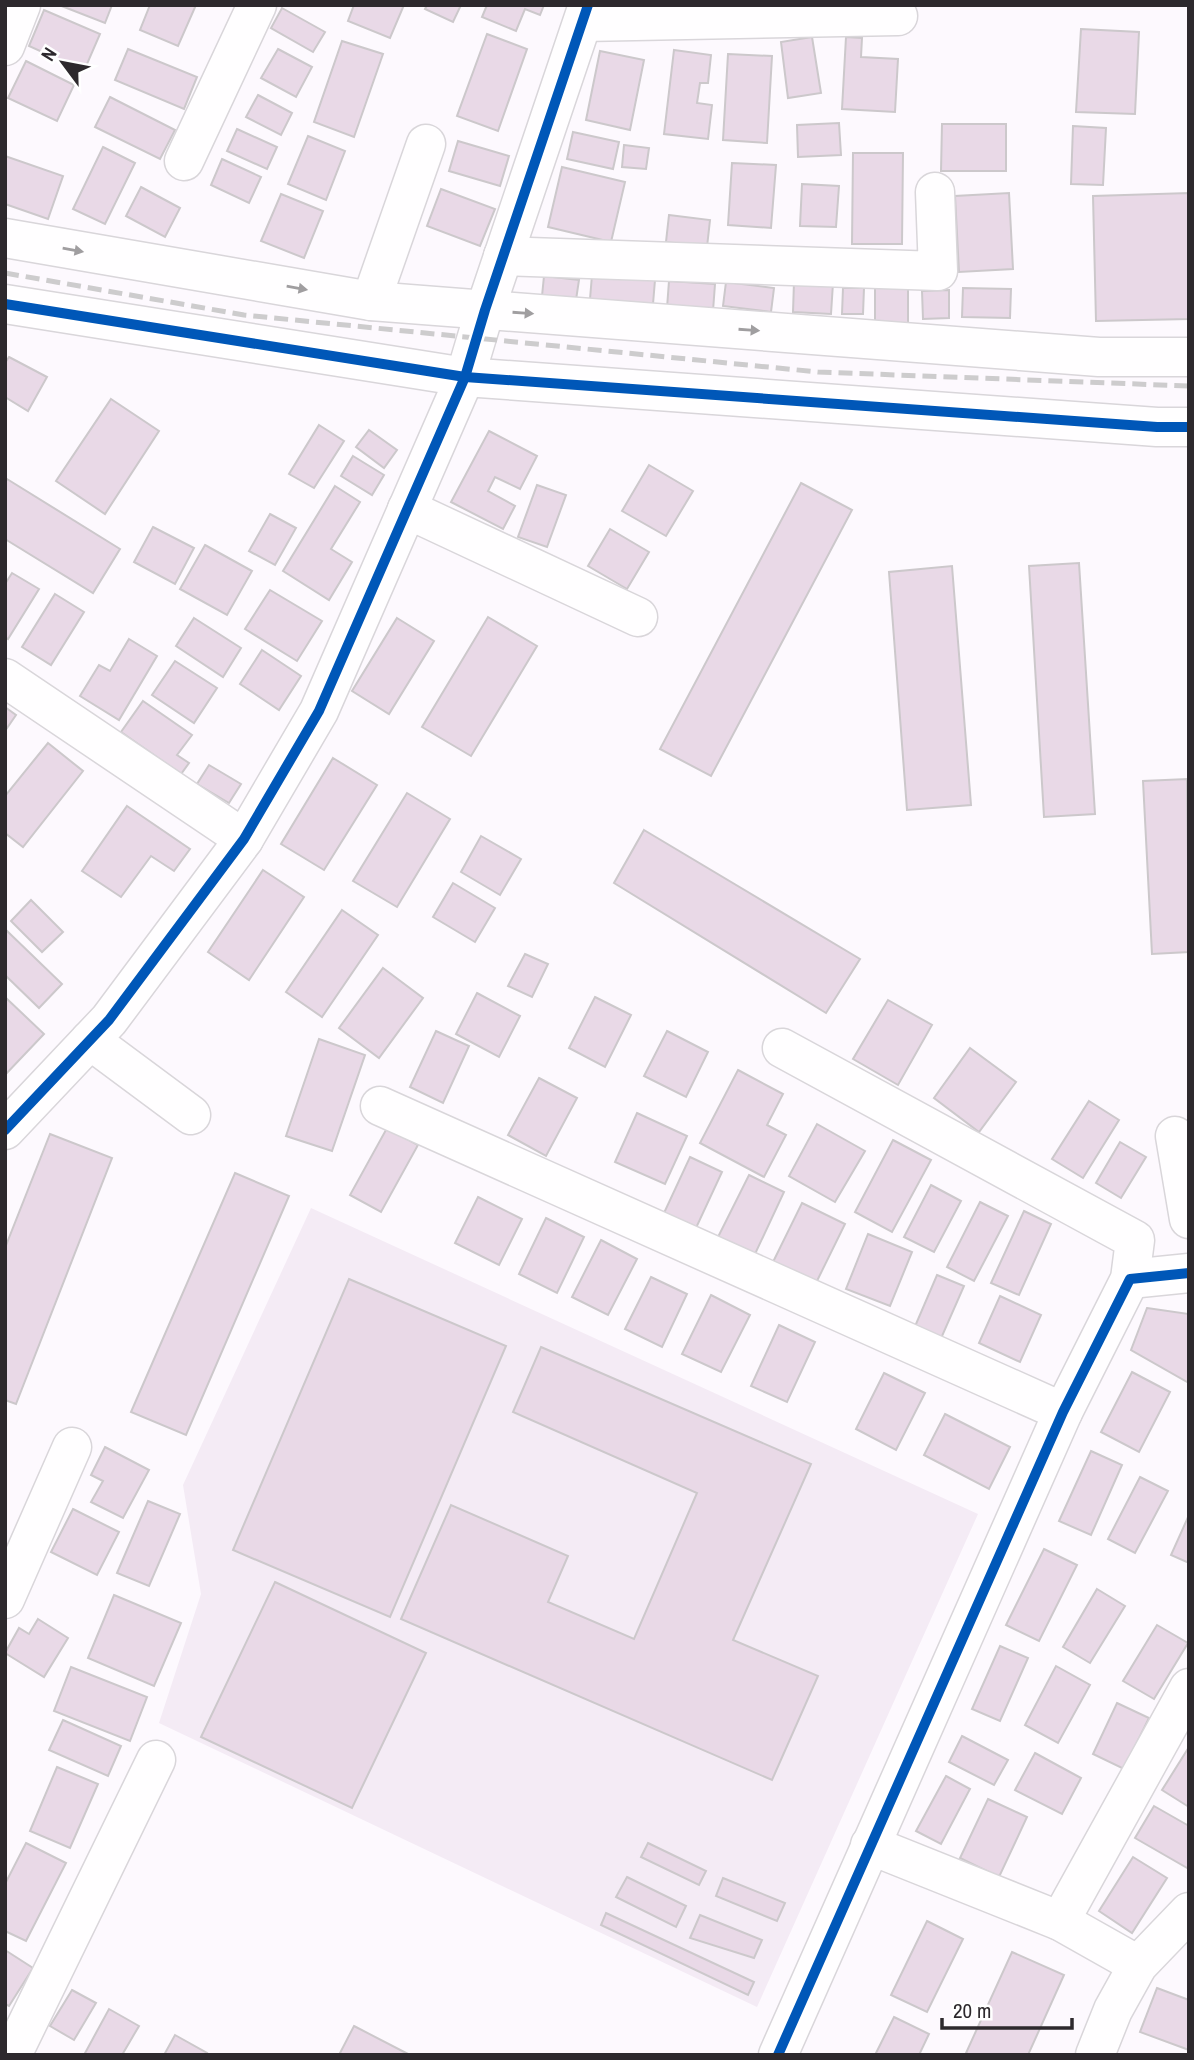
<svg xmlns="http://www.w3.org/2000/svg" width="1194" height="2060" font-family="'Archivo Narrow',sans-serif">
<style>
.built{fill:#f4ebf5}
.building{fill:#e9d9e7;stroke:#ccc8cb;stroke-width:2}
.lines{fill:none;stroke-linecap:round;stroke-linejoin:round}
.minor-casing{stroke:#d9d6da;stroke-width:41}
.minor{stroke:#fffeff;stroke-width:38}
.rail{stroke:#cdcccd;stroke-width:5;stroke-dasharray:14 7;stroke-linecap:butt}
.cycleway-casing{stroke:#fff;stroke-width:15}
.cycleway{stroke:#0057b8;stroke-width:10}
.oneway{fill:#a09ea0}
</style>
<rect width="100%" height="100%" fill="#fdf9fe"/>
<polygon class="built" points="311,1208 978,1514 757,2007 159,1723 201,1594 183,1485"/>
<g class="building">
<polygon points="59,5 112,5 105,23"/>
<polygon points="150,5 196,5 178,46 140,30"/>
<polygon points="354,5 404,5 390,38 348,21"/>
<polygon points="427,5 461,5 453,22 425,9"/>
<polygon points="487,5 544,5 540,15 525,9 516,31 482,17"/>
<polygon points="282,8 325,32 313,52 271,28"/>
<polygon points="44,10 100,34 84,71 29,46"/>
<polygon points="1081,29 1139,32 1135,114 1076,112"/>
<polygon points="487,34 527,49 498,131 457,116"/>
<polygon points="812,37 821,93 788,98 781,42"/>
<polygon points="846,37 862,38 861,57 898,59 895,112 842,109"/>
<polygon points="342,41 383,54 354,137 314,122"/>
<polygon points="128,49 197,77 184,109 115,80"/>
<polygon points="278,49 312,67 296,97 261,78"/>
<polygon points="674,50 711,55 708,83 700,83 697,103 712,105 708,139 664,134"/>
<polygon points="600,51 644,60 630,130 586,120"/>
<polygon points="728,54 772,56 767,143 723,140"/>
<polygon points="26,61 74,85 57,121 8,98"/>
<polygon points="258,95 292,113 281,135 246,117"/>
<polygon points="110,97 175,130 160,159 95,127"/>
<polygon points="839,123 841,155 798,157 797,125"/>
<polygon points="942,124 1006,124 1006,171 941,171"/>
<polygon points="1073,126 1106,128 1103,185 1071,184"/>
<polygon points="237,129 277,147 267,169 227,151"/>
<polygon points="573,132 619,142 613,169 567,159"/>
<polygon points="308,136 345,151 326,200 288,184"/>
<polygon points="458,141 509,156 500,186 449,171"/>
<polygon points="624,145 649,148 646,169 622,167"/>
<polygon points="103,147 135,163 105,224 73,209"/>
<polygon points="853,153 903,153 902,244 852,244"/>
<polygon points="5,156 63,176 48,219 5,204"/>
<polygon points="222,159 261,177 249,203 211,185"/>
<polygon points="732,163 776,165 771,228 728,225"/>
<polygon points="562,167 625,182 611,242 548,227"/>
<polygon points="802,184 839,186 836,227 800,226"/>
<polygon points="141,187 180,208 165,237 126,216"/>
<polygon points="441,189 495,209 480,246 427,226"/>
<polygon points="1009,193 1013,269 959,272 955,196"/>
<polygon points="1189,193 1189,319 1096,321 1093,196"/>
<polygon points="281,194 323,211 304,258 261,241"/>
<polygon points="669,215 710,220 707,247 666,242"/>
<polygon points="592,275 655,280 653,304 590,299"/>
<polygon points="544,276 579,280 576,300 542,296"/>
<polygon points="669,281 715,284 713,311 667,308"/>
<polygon points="726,282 774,288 771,312 723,306"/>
<polygon points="794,282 833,283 831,314 793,312"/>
<polygon points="908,286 908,323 875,324 875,287"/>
<polygon points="843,288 864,288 863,314 842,314"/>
<polygon points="963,288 1011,289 1010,318 962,317"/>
<polygon points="949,290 949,318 923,319 922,291"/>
<polygon points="9,357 47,377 28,411 5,397 5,363"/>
<polygon points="111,399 159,431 105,514 56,481"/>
<polygon points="319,425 344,441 314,488 289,474"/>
<polygon points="369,430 397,450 384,468 356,447"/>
<polygon points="489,431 537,456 520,489 495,477 488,491 515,506 503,529 451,502"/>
<polygon points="353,456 384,475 372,495 341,476"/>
<polygon points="649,465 693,491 666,536 622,511"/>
<polygon points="7,479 120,549 93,593 5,539 5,483"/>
<polygon points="801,483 852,510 711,776 660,749"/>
<polygon points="537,485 566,495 547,547 518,537"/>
<polygon points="335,486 360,502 331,549 352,562 329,600 283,571"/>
<polygon points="270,514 296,528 275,565 249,551"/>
<polygon points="153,527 194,548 175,584 134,562"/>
<polygon points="610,529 649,552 627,589 588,566"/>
<polygon points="205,545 252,571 227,615 180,589"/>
<polygon points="1079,563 1095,814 1044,817 1029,566"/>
<polygon points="952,566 971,805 907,810 889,572"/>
<polygon points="12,573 39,589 8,639 5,637 5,584"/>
<polygon points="270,590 322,621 297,661 245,629"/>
<polygon points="55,594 84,612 51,665 22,647"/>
<polygon points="488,617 537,646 471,756 422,727"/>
<polygon points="194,618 241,648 223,677 176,646"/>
<polygon points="397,618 434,641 389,714 352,691"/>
<polygon points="129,639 157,656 119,720 80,696 99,665 110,671"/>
<polygon points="262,650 301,676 279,710 240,684"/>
<polygon points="175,661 217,688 194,723 152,695"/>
<polygon points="143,701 192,735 177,755 189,763 181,774 121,732"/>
<polygon points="5,707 16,715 5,731"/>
<polygon points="48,743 83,771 23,847 5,833 5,796"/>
<polygon points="333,758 377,785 324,870 281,844"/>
<polygon points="209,765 241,784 229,803 197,784"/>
<polygon points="1187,779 1189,952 1152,954 1143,781"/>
<polygon points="407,793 450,819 397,907 353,881"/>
<polygon points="127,806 190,849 174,871 151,856 121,897 82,871"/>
<polygon points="644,830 860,959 826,1013 614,883"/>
<polygon points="481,836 521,859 500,895 461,872"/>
<polygon points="263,870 304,897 249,980 208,952"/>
<polygon points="453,883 495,908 475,942 433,917"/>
<polygon points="31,900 63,932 42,952 11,921"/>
<polygon points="342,910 378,935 322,1017 286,992"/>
<polygon points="5,929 62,984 39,1008 5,975"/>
<polygon points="525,954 548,964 532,997 508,986"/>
<polygon points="383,968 423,998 379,1058 339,1028"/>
<polygon points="477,993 520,1016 499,1057 456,1034"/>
<polygon points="5,997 44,1034 5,1075"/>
<polygon points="595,997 631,1015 605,1067 569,1048"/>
<polygon points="888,1000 932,1025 898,1085 853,1059"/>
<polygon points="436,1031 469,1046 443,1103 410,1087"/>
<polygon points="667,1031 708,1052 686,1097 644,1076"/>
<polygon points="319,1039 365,1055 332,1151 286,1136"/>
<polygon points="970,1048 1016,1082 979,1132 934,1098"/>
<polygon points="738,1070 783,1094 767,1125 786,1135 764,1177 700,1143"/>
<polygon points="539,1078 577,1098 546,1156 508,1135"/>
<polygon points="1089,1101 1119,1120 1083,1178 1052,1159"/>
<polygon points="637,1113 687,1136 665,1184 615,1162"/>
<polygon points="817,1124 865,1151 835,1202 789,1176"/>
<polygon points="387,1128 418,1145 381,1212 350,1195"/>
<polygon points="50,1134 112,1158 16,1404 5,1400 5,1248"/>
<polygon points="893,1140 931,1160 892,1232 855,1212"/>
<polygon points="1120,1142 1146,1157 1121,1198 1096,1183"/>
<polygon points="690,1157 722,1172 696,1228 664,1213"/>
<polygon points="235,1173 289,1196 186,1435 131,1412"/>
<polygon points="749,1175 784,1192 755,1254 718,1237"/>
<polygon points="931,1185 961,1201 934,1252 904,1237"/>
<polygon points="478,1197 522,1219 499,1265 455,1243"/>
<polygon points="980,1202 1008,1216 974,1281 947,1267"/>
<polygon points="802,1203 845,1224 815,1285 772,1264"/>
<polygon points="1024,1211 1051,1224 1019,1295 991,1283"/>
<polygon points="546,1218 584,1237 557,1293 519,1274"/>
<polygon points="868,1234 912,1252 890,1306 846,1289"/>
<polygon points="601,1240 637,1259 608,1315 572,1297"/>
<polygon points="937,1275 964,1286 939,1343 913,1331"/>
<polygon points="651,1277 687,1294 662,1347 625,1329"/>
<polygon points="349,1279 506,1346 390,1617 233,1550"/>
<polygon points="711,1295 750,1315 721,1372 682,1354"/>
<polygon points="1000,1296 1041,1315 1020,1362 979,1343"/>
<polygon points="1147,1308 1189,1314 1189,1383 1131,1350"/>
<polygon points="779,1325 815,1342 787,1402 751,1386"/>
<polygon points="541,1347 811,1464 733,1640 818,1676 772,1780 401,1619 451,1505 568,1556 548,1602 634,1639 697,1493 513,1412"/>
<polygon points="1132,1372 1170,1392 1139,1452 1101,1432"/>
<polygon points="884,1373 925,1393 896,1450 856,1429"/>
<polygon points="945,1414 1010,1447 989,1489 924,1455"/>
<polygon points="105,1447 149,1470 123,1518 91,1502 103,1481 91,1475"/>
<polygon points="1091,1451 1122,1465 1091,1535 1059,1521"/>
<polygon points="1140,1477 1168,1491 1135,1553 1108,1539"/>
<polygon points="148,1501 180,1514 149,1586 117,1573"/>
<polygon points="73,1509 119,1532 97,1575 51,1552"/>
<polygon points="1189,1515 1189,1563 1171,1555"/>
<polygon points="1044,1549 1077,1565 1039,1641 1006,1625"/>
<polygon points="275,1582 426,1653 352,1808 201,1737"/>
<polygon points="1097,1589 1125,1606 1090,1663 1063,1647"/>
<polygon points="114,1595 181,1623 154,1686 88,1658"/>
<polygon points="38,1619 68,1638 44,1677 5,1653 19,1628 29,1634"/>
<polygon points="1157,1625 1188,1643 1154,1699 1123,1681"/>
<polygon points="1000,1646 1028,1658 1000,1721 972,1709"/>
<polygon points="1056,1666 1090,1685 1058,1743 1025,1725"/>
<polygon points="71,1667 147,1697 130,1741 54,1711"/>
<polygon points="1117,1703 1149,1718 1124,1769 1093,1754"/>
<polygon points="63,1720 121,1746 108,1776 49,1750"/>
<polygon points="962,1736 1008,1760 994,1785 949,1762"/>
<polygon points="1189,1747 1189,1807 1162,1790"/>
<polygon points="1035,1753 1081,1778 1062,1814 1015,1790"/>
<polygon points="57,1767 98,1784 70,1848 30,1831"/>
<polygon points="946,1776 970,1789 941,1844 916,1831"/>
<polygon points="988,1799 1027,1817 999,1877 960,1858"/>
<polygon points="1154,1806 1189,1826 1189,1869 1135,1838"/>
<polygon points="26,1843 66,1863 26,1941 5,1931 5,1884"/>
<polygon points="648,1843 706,1871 699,1885 641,1857"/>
<polygon points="1133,1857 1167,1878 1132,1933 1099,1911"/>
<polygon points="627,1877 686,1906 676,1927 616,1897"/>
<polygon points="723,1878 785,1903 777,1921 716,1896"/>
<polygon points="606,1913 754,1982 748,1995 601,1925"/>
<polygon points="700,1915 762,1940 754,1958 690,1938"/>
<polygon points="927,1921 963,1939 927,2012 891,1995"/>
<polygon points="5,1950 33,1968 9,2006 5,2004"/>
<polygon points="1012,1952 1064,1975 1028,2055 970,2055 966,2053"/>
<polygon points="1157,1988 1189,2000 1189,2050 1140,2032"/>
<polygon points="72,1990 96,2003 74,2040 50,2026"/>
<polygon points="109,2009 139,2026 122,2055 84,2055"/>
<polygon points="894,2017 929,2034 919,2055 875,2055"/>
<polygon points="354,2026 410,2055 339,2055"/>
<polygon points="175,2035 207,2053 206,2055 164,2055"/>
</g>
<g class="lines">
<defs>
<g id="minor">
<polyline points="583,22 898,16"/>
<polyline points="5,46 21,5"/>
<polyline points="184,161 257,5"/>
<polyline points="5,238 371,301 1099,357 1189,357"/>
<polyline points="503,256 938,271 935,192"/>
<polyline points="371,301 426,144"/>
<polyline points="5,304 465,377 1157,427 1189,427"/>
<polyline points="407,509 638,617"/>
<polyline points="5,678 244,839"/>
<polyline points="90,1040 191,1115"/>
<polyline points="380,1106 1063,1412"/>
<polyline points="5,1130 109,1020 244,839 319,711 465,377 485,310 588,5"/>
<polyline points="1175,1136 1189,1219"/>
<polyline points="1130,1279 1189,1273"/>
<polyline points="5,1599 72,1447"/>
<polyline points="870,1845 1060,1921 1138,1965"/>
<polyline points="1060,1921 1189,1688"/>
<polyline points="12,2055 156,1760"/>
<polyline points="778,2055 1063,1412 1130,1279 1135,1240 782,1048"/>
<polyline points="1095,2055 1113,2010 1138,1965 1189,1912"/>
</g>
</defs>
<use href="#minor" class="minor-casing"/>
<use href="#minor" class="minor"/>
<polyline class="rail" points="5,273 244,315 818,372 1189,386"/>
<defs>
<g id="cycleway">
<polyline points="5,304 465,377 1157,427 1189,427"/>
<polyline points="5,1130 109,1020 244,839 319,711 465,377 485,310 588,5"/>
<polyline points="778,2055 1063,1412 1130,1279 1189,1273"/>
</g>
</defs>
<use href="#cycleway" class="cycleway-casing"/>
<use href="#cycleway" class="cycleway"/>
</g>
<defs><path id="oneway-solid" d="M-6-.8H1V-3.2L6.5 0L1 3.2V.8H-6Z" transform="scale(1.75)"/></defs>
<g class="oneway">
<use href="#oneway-solid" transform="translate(73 250) rotate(10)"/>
<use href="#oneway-solid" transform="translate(297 288) rotate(10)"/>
<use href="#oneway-solid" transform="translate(523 313) rotate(4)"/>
<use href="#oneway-solid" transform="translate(749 330) rotate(4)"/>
</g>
<rect width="1194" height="2060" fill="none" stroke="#2d292d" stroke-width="14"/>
<g transform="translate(63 63) rotate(302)" stroke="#ffffff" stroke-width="5" paint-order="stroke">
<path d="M0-5L12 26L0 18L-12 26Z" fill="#2d292d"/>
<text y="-10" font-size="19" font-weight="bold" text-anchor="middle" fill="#2d292d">N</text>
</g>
<path d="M942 2018v10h130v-10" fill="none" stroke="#2d292d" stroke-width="3.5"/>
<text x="953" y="2018" font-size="21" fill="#2d292d" stroke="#ffffff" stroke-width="5" paint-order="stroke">20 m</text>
</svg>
